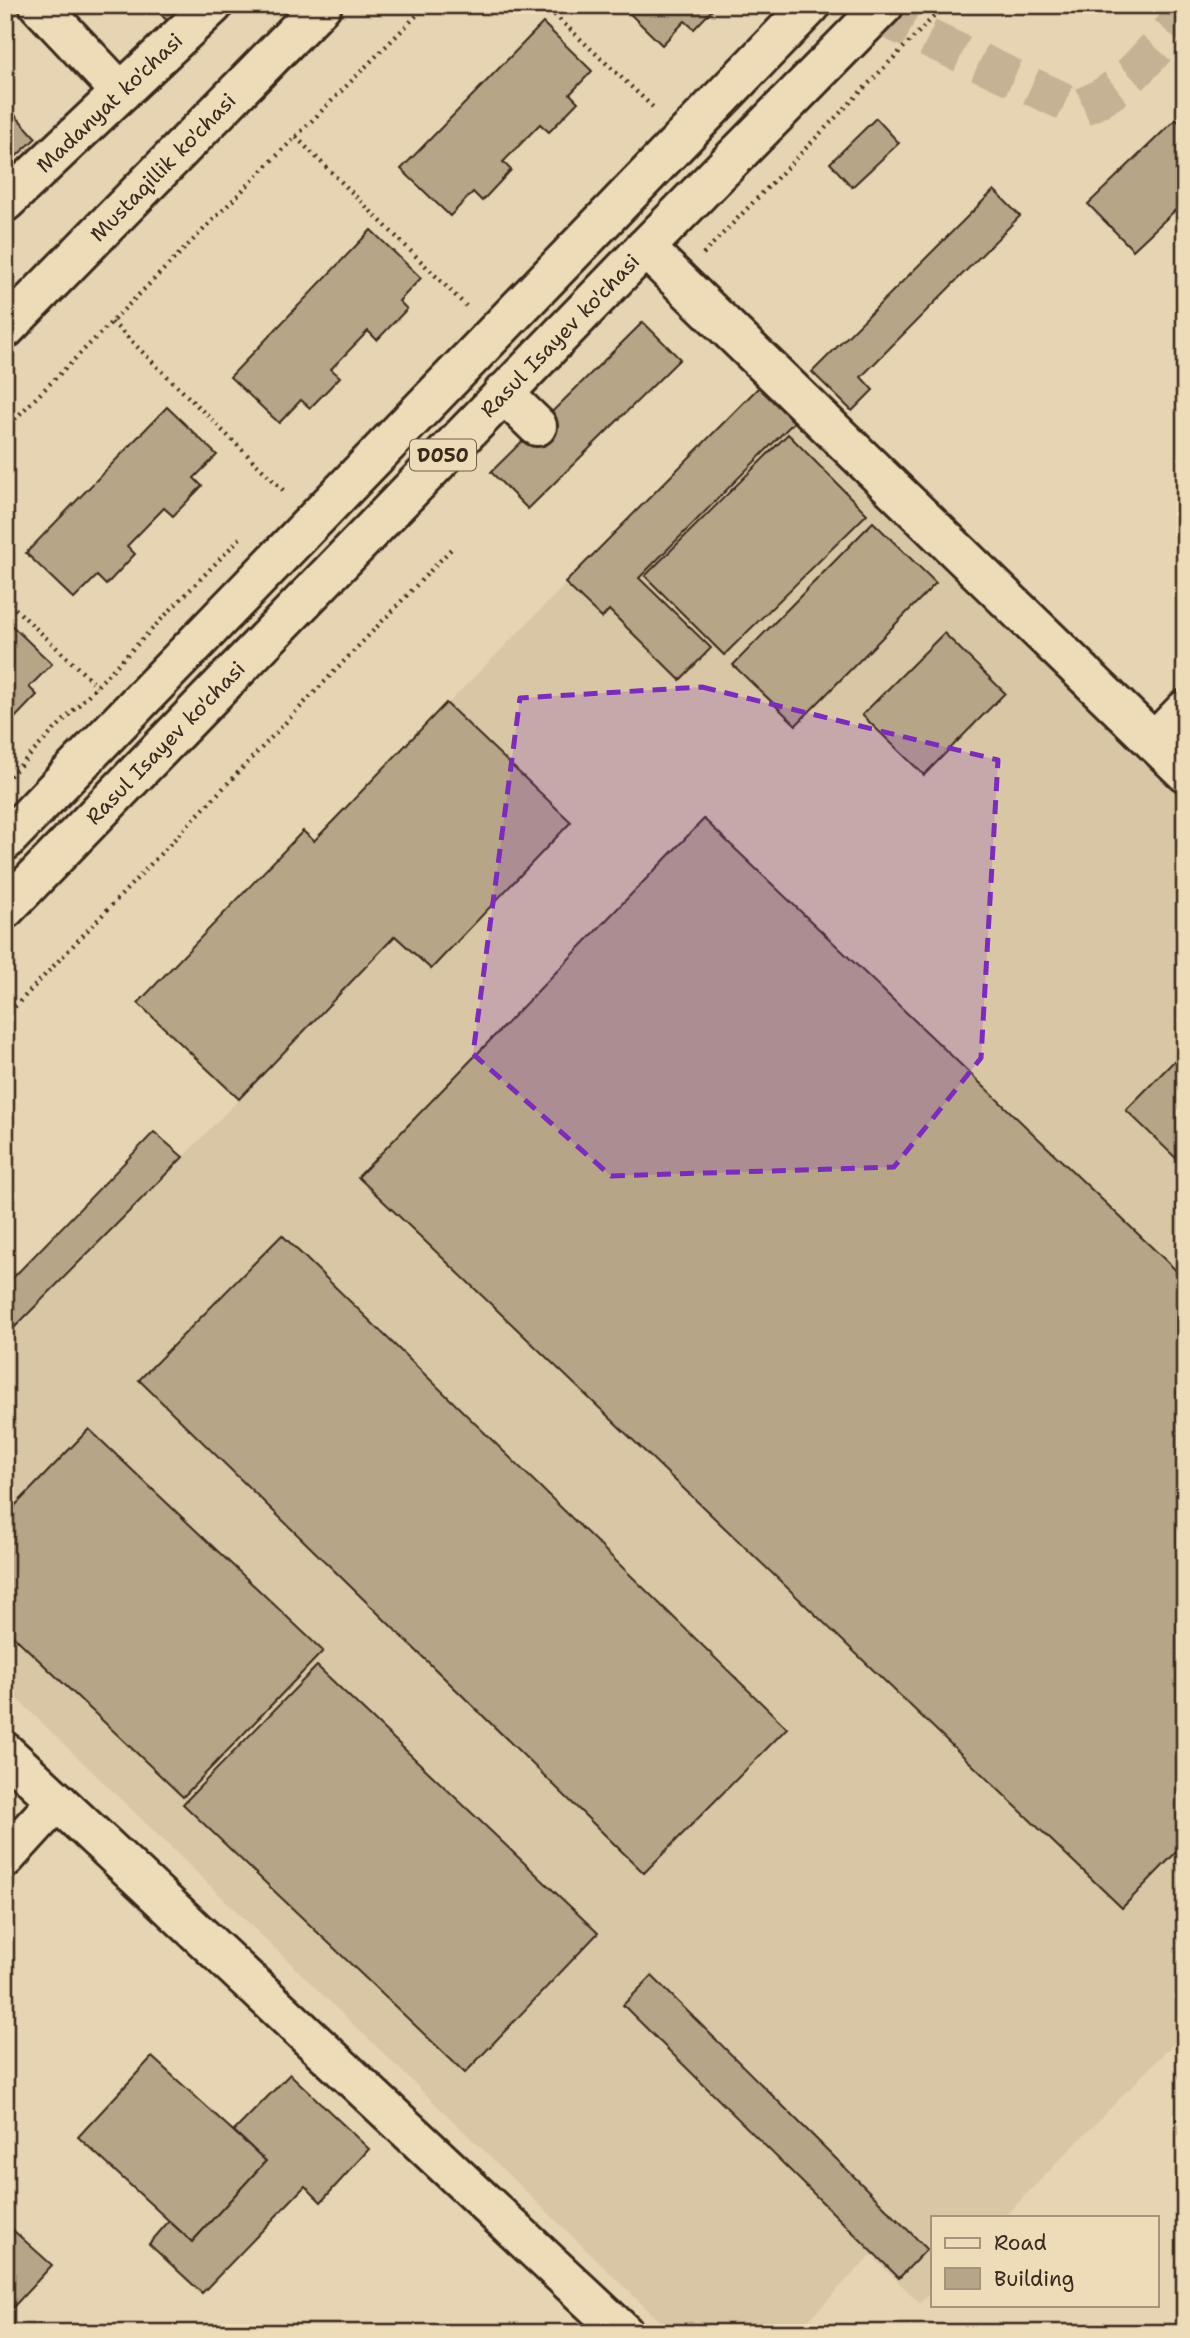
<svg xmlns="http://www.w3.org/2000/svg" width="1190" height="2338" font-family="'Shantell Sans',sans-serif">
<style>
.built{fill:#d9c6a5}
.building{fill:#b7a588;stroke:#3b2a1e;stroke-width:2}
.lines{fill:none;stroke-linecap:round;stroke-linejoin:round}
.minor-tunnel{stroke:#c5b294;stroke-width:38;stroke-dasharray:38 19;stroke-linecap:butt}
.minor-casing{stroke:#3b2a1e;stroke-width:44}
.major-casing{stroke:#3b2a1e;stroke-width:44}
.path{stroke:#3b2a1e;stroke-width:4.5;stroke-dasharray:2 5;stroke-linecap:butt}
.minor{stroke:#eedbb8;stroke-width:38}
.major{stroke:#eedbb8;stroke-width:38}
.marked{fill:#7b2cbf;fill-opacity:0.2;stroke:#7b2cbf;stroke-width:5;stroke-dasharray:14 9;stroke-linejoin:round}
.labels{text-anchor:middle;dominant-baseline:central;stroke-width:5;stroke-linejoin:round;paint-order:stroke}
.shield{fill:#eedbb8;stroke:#715f4c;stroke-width:2}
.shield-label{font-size:19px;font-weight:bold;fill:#3b2a1e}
.street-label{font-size:21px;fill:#3b2a1e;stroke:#eedbb8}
</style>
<rect width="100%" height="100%" fill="#e7d4b2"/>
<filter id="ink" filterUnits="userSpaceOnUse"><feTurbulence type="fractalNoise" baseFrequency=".0143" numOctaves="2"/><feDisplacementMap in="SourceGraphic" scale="14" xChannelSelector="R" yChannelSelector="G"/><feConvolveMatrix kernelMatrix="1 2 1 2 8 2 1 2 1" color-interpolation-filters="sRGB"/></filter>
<g filter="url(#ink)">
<polygon class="built" points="759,387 1185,800 1185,2032 1004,2217 933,2217 933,2290 920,2303 871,2255 796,2333 672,2333 5,1687 5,1286 154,1132 183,1157 239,1099 138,1003 303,831 314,840"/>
<g class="building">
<polygon points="152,5 193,5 171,25"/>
<polygon points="621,5 717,5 694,29 685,21 662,45"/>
<polygon points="543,23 592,71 570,94 578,102 549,132 540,124 503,162 511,170 482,201 473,192 450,216 401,169"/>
<polygon points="13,113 36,138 10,162 5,156 5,120"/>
<polygon points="876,118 899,143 852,187 830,163"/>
<polygon points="1176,119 1185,128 1185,201 1133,250 1088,204"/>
<polygon points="994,190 1020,216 861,377 873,390 852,411 812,372"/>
<polygon points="371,230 421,278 399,301 407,309 377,340 368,331 331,369 340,377 310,408 301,400 279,423 230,377"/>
<polygon points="643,322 680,359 528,509 491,472"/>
<polygon points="759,387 794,422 639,578 711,648 680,680 609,610 602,618 565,583"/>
<polygon points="167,407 217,455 194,478 202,486 173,516 164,508 127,546 135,554 106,585 97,576 74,599 26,553"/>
<polygon points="788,434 867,514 724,655 645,576"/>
<polygon points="873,522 936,583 796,725 733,665"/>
<polygon points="5,619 52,664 29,687 37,695 8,725"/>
<polygon points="944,633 1005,693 924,775 862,715"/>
<polygon points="446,703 571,822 431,969 395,936 239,1099 138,1003 303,831 314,841"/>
<polygon points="704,819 1185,1279 1185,1843 1122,1908 358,1177"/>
<polygon points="1185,1050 1185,1167 1126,1110"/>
<polygon points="154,1132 183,1157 5,1337 5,1286"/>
<polygon points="282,1235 787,1728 644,1873 139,1380"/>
<polygon points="89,1429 323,1651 183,1797 5,1628 5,1516"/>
<polygon points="317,1666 598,1933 465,2073 183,1804"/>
<polygon points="652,1976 927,2249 899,2278 623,2005"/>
<polygon points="152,2057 266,2161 192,2242 78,2137"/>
<polygon points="290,2074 369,2149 321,2202 305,2186 202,2293 149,2244 169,2221 192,2242 266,2161 234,2131"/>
<polygon points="5,2223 52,2265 5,2316"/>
</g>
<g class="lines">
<path class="minor-tunnel" d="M876 14 1078 108C1123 94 1153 50 1185 15"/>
<defs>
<g id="minor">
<polyline points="39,5 121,92"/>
<path id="s1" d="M5 202 213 5"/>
<polyline points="645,248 1185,772"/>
<path id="s2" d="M5 329 322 5"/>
<polyline points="503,393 537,426"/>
<polyline points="1154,742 1185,710"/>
<polyline points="5,1752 624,2333"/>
<polyline points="5,1858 57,1801"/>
</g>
<g id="major">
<polyline points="5,841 811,5"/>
<path id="s3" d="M5 909 645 248 884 5"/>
</g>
</defs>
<use href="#minor" class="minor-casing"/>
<use href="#major" class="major-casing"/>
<g class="path">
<polyline points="544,5 656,110"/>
<polyline points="296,137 466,306"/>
<polyline points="703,254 945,5"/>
<polyline points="112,322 285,492"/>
<polyline points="5,429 427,5"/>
<polyline points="5,599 97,686"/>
<polyline points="5,781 243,535"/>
<polyline points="5,1017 453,547"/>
</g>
<use href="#minor" class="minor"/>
<use href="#major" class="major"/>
</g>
</g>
<path class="marked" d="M702 687 998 760 981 1058 894 1167 611 1176 473 1054 520 698Z"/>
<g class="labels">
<rect class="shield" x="410" y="439.5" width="66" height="31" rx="5"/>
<g class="shield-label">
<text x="443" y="455">D050</text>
</g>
<g class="street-label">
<text stroke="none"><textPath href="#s1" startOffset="144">Madanyat ko'chasi</textPath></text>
<text stroke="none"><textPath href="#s2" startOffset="226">Mustaqillik ko'chasi</textPath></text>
<text stroke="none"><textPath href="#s3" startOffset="798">Rasul Isayev ko'chasi</textPath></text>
<text stroke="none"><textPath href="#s3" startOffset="231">Rasul Isayev ko'chasi</textPath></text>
</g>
</g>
<rect width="1190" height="2338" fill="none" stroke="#eedbb8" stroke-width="28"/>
<rect x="14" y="14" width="1162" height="2310" fill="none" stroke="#3b2a1e" stroke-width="2.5" filter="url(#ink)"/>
<rect x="931" y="2216" width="228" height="91" fill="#eedbb8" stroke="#a6947a" stroke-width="2"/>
<rect x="945" y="2238" width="35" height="10" fill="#eedbb8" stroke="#a6947a" stroke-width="2"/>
<text x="994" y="2250" font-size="21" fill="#3b2a1e">Road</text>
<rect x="945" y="2268" width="35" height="21" fill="#b7a588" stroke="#a6947a" stroke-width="2"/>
<text x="994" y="2286" font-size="21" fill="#3b2a1e">Building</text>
</svg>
